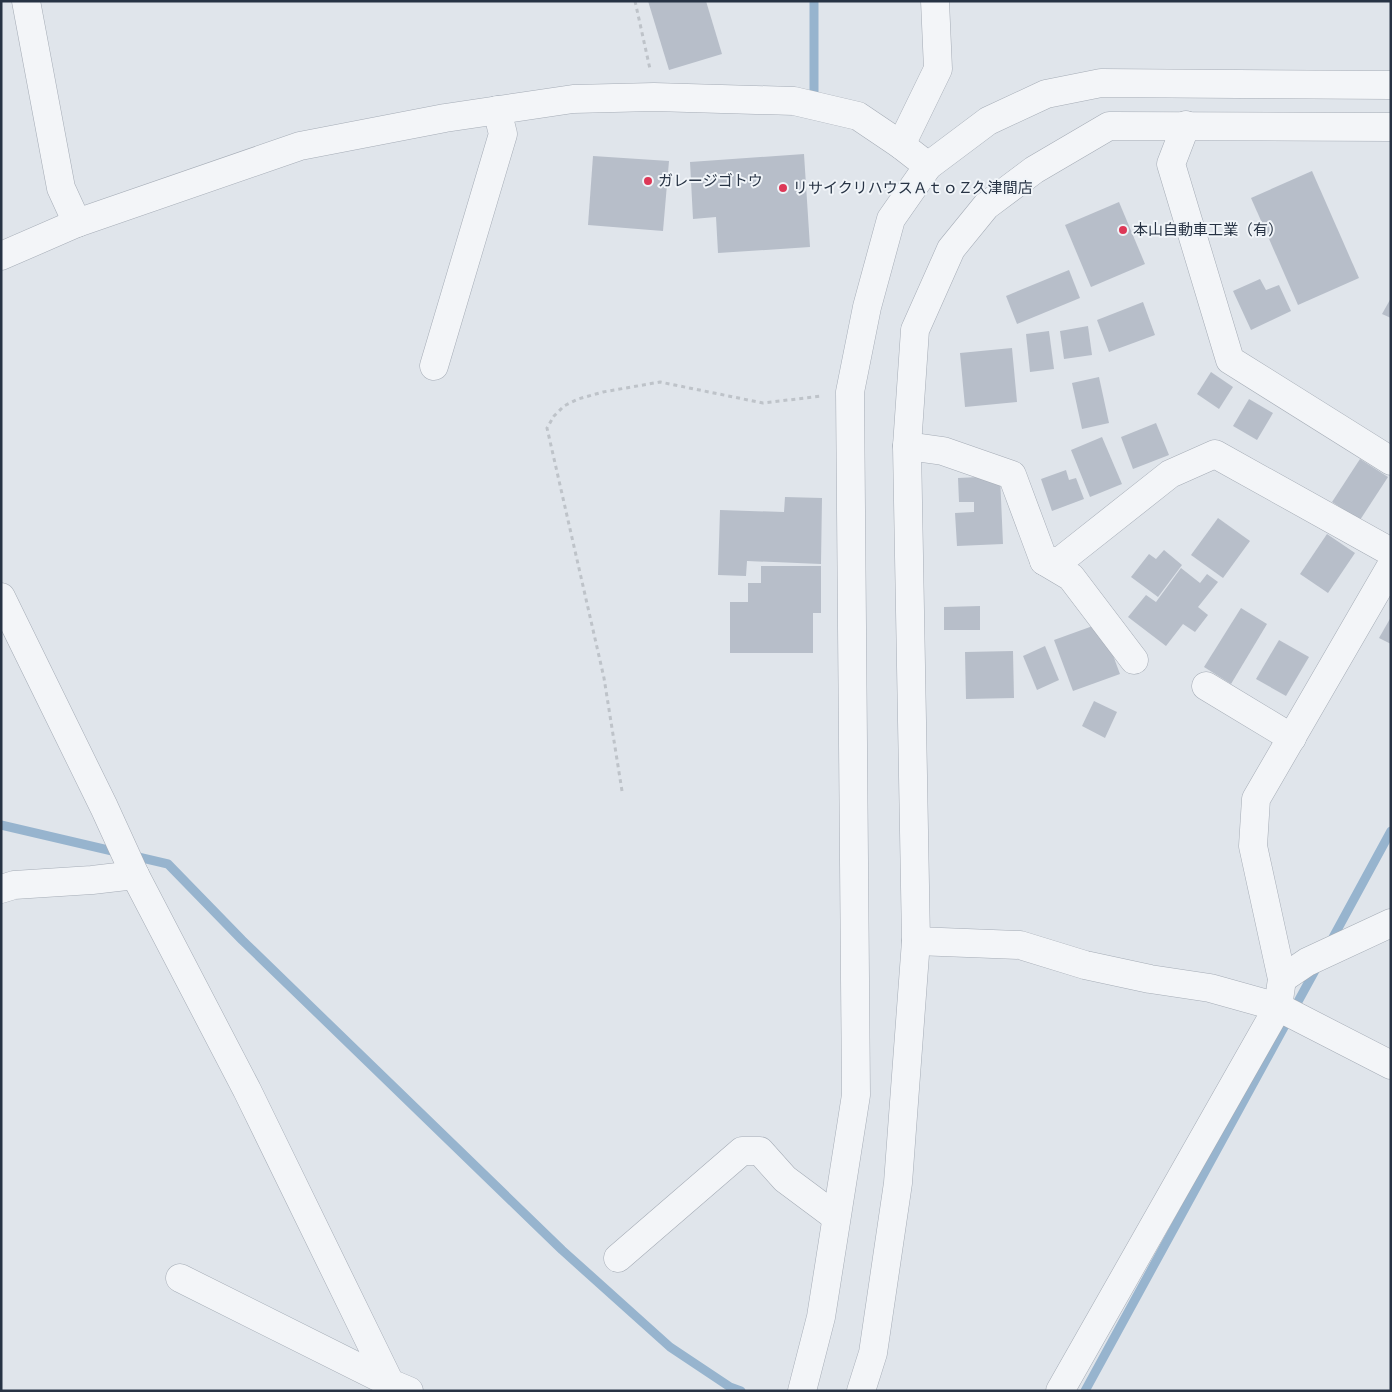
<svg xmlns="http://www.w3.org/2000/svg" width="1392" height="1392" font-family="'Fira Sans Condensed','Noto Sans JP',sans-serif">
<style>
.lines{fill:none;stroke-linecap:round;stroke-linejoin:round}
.stream{stroke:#97b4ce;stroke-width:9}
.building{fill:#b7bec9}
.minor-casing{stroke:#a5acb6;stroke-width:29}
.path{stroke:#bec3c9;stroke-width:3;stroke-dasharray:4 4;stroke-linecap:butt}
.minor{stroke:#f3f5f8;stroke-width:28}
.poi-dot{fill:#dd3857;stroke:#f0f4f8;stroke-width:2}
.labels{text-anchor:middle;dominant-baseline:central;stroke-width:4;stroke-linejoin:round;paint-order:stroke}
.poi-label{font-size:15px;fill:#273344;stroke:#f0f4f8;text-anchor:start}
</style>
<rect width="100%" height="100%" fill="#e0e5eb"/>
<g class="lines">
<g class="stream">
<polyline points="814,1 814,102"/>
<polyline points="1,825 168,864 242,940 562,1250 670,1347 730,1387 741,1391"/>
<polyline points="1330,943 1391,831"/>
<polyline points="1085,1391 1318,965"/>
</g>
</g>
<g class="building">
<polygon points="648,1 706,1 722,54 669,70"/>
<polygon points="804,154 810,247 718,253 716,217 693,219 690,162"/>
<polygon points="593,156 669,161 663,231 588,225"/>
<polygon points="1312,171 1359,278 1298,305 1251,198"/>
<polygon points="1119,202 1145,264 1091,287 1065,225"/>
<polygon points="1069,270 1080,298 1017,324 1006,296"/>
<polygon points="1260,279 1266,290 1279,285 1291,311 1251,330 1233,291"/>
<polygon points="1391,298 1391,318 1382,314"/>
<polygon points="1143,302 1155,335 1109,352 1097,320"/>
<polygon points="1088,326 1092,355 1064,359 1060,331"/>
<polygon points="1049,331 1054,369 1030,372 1026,334"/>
<polygon points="1012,348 1017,402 965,407 960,353"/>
<polygon points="1211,372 1233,387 1219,409 1197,394"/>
<polygon points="1099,377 1109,423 1082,429 1072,383"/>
<polygon points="1249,399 1273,413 1257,440 1233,426"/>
<polygon points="1156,423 1169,455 1133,469 1121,437"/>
<polygon points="1102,437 1122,484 1090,497 1071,450"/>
<polygon points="1360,459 1388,477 1360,520 1332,502"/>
<polygon points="1066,470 1069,480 1076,478 1084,499 1052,511 1041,479"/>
<polygon points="1000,476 1003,544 957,546 955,513 974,512 974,502 959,502 958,478"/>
<polygon points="785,497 822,498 821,564 747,561 746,576 718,575 720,510 784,512"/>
<polygon points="1218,518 1250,541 1223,578 1191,555"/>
<polygon points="1327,534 1355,553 1328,593 1300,574"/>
<polygon points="1164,550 1182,565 1158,597 1131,577 1149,554 1156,559"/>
<polygon points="761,566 821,566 821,613 813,613 813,653 730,653 730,602 748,602 748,583 761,583"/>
<polygon points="1181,568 1200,583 1207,574 1218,582 1198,607 1208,615 1195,632 1183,624 1166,646 1128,617 1146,595 1156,602"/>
<polygon points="980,606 980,630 944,630 944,607"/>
<polygon points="1241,608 1267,624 1231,684 1204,667"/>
<polygon points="1391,617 1391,644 1379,638"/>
<polygon points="1101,623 1120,674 1073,691 1054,640"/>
<polygon points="1279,640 1309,657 1286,696 1256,679"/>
<polygon points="1045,646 1059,680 1037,690 1023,656"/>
<polygon points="1013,651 1014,698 966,699 965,652"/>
<polygon points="1094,701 1117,712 1105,738 1082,726"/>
</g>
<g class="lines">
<defs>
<g id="minor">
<polyline points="26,1 61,188 77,223"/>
<polyline points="1186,125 1171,164 1230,360 1391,461"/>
<polyline points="901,145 938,69 935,1"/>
<polyline points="1,256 77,223 300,146 445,118 573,99 654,97 794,101 858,116 901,145 928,166"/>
<polyline points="434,366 503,134 497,110"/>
<polyline points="907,446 943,451 1012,475 1044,561 1060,561 1170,474 1215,454 1391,552"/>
<polyline points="1044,561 1071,577 1134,660"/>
<polyline points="1,597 104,807 135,875 247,1090 390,1383 409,1391"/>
<polyline points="1206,686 1292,738"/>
<polyline points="1,889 14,885 92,880 135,875"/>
<polyline points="916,941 1020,945 1085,965 1150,979 1210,988 1278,1007 1391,1065"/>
<polyline points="1282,979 1307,962 1391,923"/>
<polyline points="618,1258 742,1151 760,1151 785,1179 836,1217"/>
<polyline points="180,1278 390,1383"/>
<polyline points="802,1391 821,1317 856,1095 850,392 867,307 891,219 928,166 988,121 1046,94 1101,83 1391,85"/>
<polyline points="861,1391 873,1353 898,1183 916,941 907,446 915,330 951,249 986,206 1034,170 1109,126 1391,127"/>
<polyline points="1060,1391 1278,1007 1282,979 1253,846 1256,799 1391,566"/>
</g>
</defs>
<use href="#minor" class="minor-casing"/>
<g class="path">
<polyline points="635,1 650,69"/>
<polyline points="622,791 604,678 547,428 554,416 564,406 578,399 603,392 660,382 763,403 822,396"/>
</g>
<use href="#minor" class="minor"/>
</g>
<g class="poi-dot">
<circle cx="648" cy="181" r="5"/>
<circle cx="783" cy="188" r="5"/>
<circle cx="1123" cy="230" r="5"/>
</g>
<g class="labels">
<g class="poi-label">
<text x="658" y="181">ガレージゴトウ</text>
<text x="793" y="188">リサイクリハウスＡｔｏＺ久津間店</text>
<text x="1133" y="230">本山自動車工業（有）</text>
</g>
</g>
<rect width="1392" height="1392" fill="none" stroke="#273344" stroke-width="5"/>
</svg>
